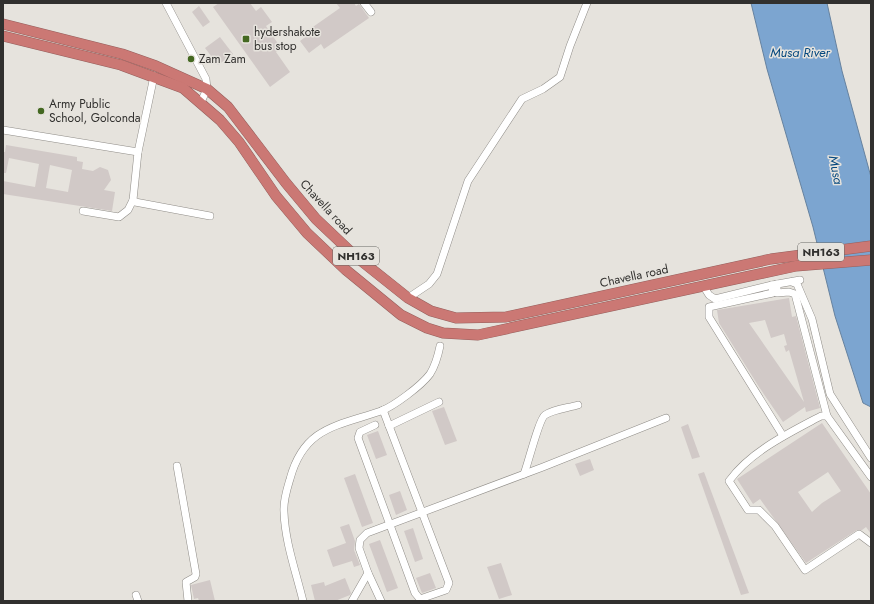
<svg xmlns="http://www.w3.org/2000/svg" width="874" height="604" font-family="Jost,sans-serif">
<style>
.water{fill:#7ca5d0;stroke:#66829f}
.building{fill:#d1c9c7;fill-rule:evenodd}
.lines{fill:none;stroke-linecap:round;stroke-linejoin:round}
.minor-casing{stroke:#908d88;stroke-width:8}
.highway-casing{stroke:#955f5c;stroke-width:11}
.minor{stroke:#fff;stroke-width:7}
.highway{stroke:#cb7874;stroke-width:10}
.poi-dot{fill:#446821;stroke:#e6e3dd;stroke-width:1.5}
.labels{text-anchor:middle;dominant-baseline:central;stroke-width:3;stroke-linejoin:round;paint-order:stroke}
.shield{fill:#e6e3dd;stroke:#676662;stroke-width:1}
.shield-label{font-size:11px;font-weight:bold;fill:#31302e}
.poi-label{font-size:12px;fill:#31302e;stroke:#e6e3dd;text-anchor:start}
.street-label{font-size:12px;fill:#31302e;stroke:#e6e3dd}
.water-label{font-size:13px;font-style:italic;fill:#06497f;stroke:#e6e3dd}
</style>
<rect width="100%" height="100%" fill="#e6e3dd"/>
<polygon class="water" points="751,3 827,3 842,71 871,177 871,407 863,403 835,316 813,227 767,69"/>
<g class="building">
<polygon points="219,3 250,3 256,11 261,7 272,22 266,26 281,48 276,52 290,72 270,87 213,7"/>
<polygon points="336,3 354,3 356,6 359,4 369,18 324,49 321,44 309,53 300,41 312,32 310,29 340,8"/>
<polygon points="199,6 210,22 203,27 192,12"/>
<polygon points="220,37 233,54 218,65 205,48"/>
<path d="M6 145 77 157V161L83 162 82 169 93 171 100 167 108 170 111 180 104 190 115 192 112 211 3 194V181L35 187 39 164 9 158 6 173H3V152H5ZM50 165 72 170 68 192 46 188Z"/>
<path d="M789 298 792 317 796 316 820 408 806 412 805 407 783 422 759 387 719 323 717 310ZM765 320 771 338 784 334 787 345 784 346 786 352 789 350 804 402 749 323Z"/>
<polygon points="444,407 457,441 445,445 432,411"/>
<path d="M822 423 871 494V534L866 527 862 530H857L806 563 760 499 753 504 737 479ZM828 472 841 491 822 503 812 512 798 492Z"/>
<polygon points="688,424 700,457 692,459 681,427"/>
<polygon points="378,431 387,455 376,459 367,435"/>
<polygon points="590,459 594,470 580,476 575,464"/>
<polygon points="704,472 749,593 741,595 698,474"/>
<polygon points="355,474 373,523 362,527 344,478"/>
<polygon points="400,491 407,510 396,515 389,495"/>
<polygon points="349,524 355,541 354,550 360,565 354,567 352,561 333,567 327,550 346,543 340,527"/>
<polygon points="413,528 423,559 415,562 404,531"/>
<polygon points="380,540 398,588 387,592 369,544"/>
<polygon points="501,563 512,595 499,599 487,567"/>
<polygon points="430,573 436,588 422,593 416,578"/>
<polygon points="345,578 351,593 350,595 335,601 315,601 311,585 324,582 325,586"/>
<polygon points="210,580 215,601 199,601 198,598 194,599 191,585"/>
</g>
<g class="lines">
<defs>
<g id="minor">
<polyline points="166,3 206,79 207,89 201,102"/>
<polyline points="364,3 371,12"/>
<polyline points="154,76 138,152 133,200 135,202 210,216"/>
<polyline points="3,130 138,152"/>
<polyline points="83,211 119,217 128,210 133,200"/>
<polyline points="792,282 797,284 812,319 830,394 871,458"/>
<path d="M777 284V293L789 292 795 294 827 416H821C789 433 751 451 729 481L748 510H759L775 526 805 570 859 534 871 543"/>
<polyline points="772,285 773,293 709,307 709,317 783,436"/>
<polyline points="704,287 709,295 715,299 772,285 800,280"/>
<polyline points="408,298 429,284 437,274 468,181 522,99 543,89 560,77 570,46 587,3"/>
<polyline points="827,416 871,477"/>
<polyline points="375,425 360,432 358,438 415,593 420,599 446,590 449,583 383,410"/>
<polyline points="389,426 439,402"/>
<polyline points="177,466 196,574 195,577 186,582 188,601"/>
<path d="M524 474C528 464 539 419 545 415 554 409 568 408 578 405"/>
<polyline points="368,573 381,601"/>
<polyline points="136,595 138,601"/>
<path d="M303 601C296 572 285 542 284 512 283 501 287 489 290 479 304 427 337 426 381 411 394 406 421 386 430 374 435 366 438 356 440 346"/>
<polyline points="352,601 368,573 359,548 360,540 367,533 543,467 666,418"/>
</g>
<g id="highway">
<polyline points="3,24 122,54 156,66 207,89 228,107 286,183 316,219 354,255 408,298 431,311 456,318 506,317 771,259 871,246"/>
<polyline points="3,36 121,65 183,88 220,120 239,142 276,196 307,233 346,270 401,315 427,328 443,333 478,335 796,266 871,260"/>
</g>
</defs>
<use href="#minor" class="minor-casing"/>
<use href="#highway" class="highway-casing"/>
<use href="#minor" class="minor"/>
<use href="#highway" class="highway"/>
</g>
<g class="poi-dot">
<rect x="242" y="35" width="8" height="8" rx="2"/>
<circle cx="191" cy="59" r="4"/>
<circle cx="41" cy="111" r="4"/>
</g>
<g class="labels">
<g class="shield">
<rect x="798" y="243" width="46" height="18" rx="3"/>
<rect x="333" y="247" width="46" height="18" rx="3"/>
</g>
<g class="shield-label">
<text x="821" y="252">NH163</text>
<text x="356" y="256">NH163</text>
</g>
<g class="poi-label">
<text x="254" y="32">hydershakote<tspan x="254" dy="14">bus stop</tspan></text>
<text x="199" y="59">Zam Zam</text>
<text x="49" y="104">Army Public<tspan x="49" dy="14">School, Golconda</tspan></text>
</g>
<g class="street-label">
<text transform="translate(326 207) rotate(47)">Chavella road</text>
<text transform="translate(634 276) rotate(-12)">Chavella road</text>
</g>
<g class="water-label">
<text x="800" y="52">Musa River</text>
<text transform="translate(836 170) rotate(79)">Musa</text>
</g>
</g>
<rect width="874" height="604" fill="none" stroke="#31302e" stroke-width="8"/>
</svg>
